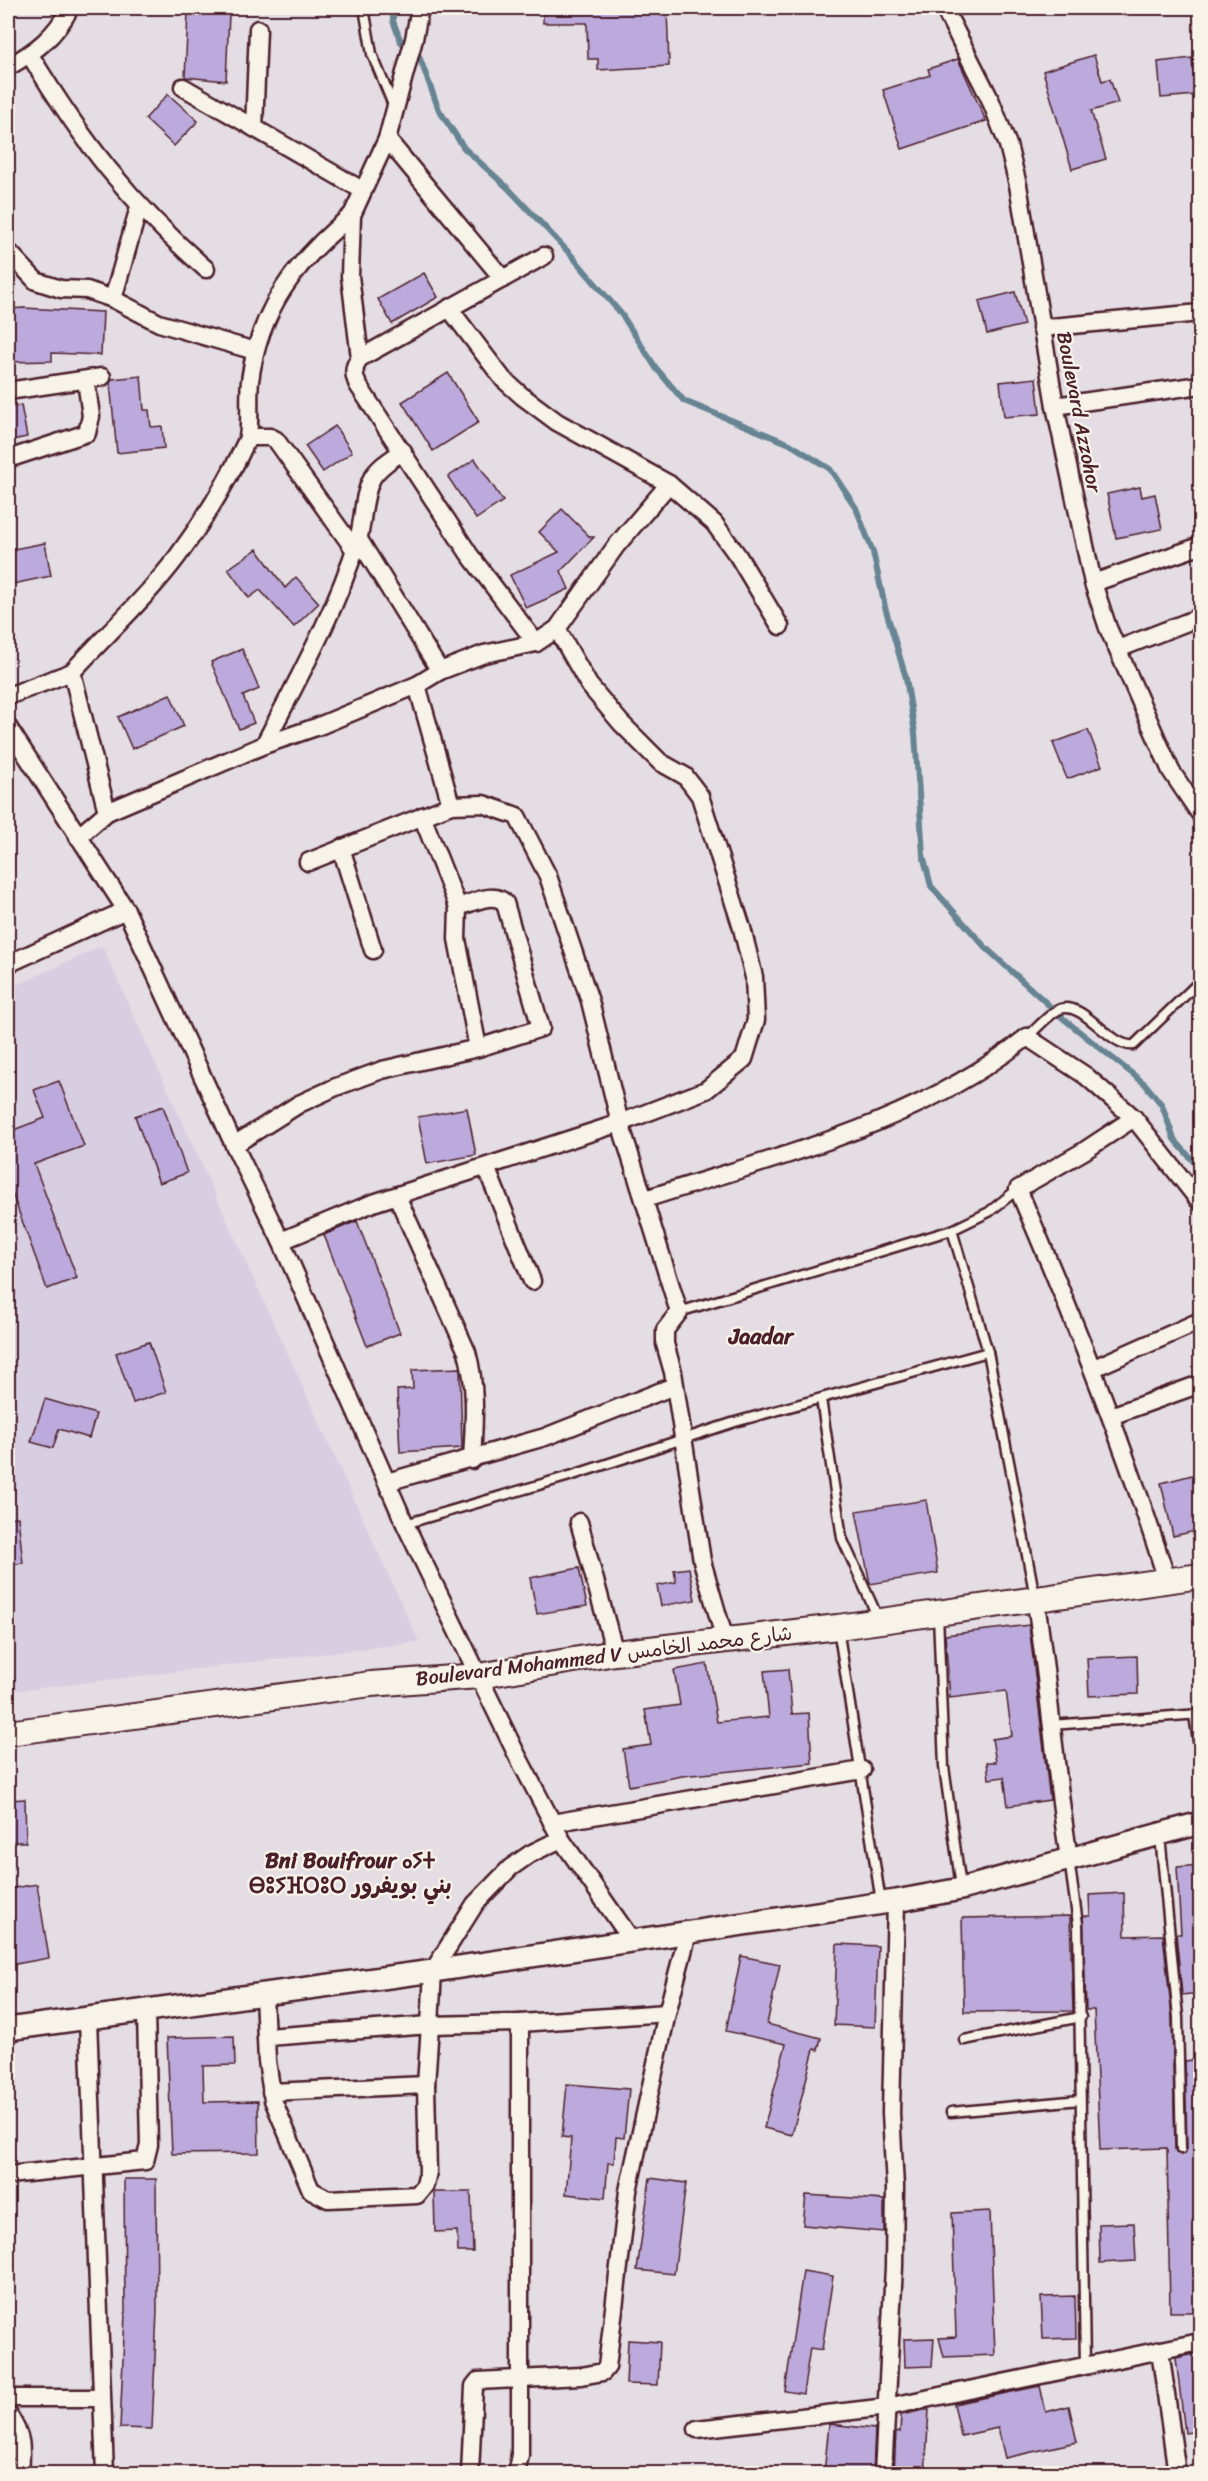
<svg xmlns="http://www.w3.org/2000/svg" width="1208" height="2481" font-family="Sriracha,'Playpen Sans Arabic','Noto Sans Tifinagh',sans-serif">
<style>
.built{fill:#d8cee1}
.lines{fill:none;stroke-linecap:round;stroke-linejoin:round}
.stream{stroke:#668492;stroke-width:6}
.building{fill:#bbaadb;stroke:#4a1f2b;stroke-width:1.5}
.service-casing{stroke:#4a1f2b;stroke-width:13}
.minor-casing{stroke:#4a1f2b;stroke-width:21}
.tertiary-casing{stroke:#4a1f2b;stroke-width:26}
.secondary-casing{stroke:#4a1f2b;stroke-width:28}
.service{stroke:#f7f3e8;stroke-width:8}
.minor{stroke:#f7f3e8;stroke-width:16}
.tertiary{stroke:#f7f3e8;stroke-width:21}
.secondary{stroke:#f7f3e8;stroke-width:24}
.labels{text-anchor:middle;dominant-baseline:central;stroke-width:4.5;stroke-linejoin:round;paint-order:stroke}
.street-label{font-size:20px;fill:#4a1f2b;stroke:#f7f3e8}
.quarter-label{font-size:22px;font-weight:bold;fill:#4a1f2b;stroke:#f7f3e8}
</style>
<rect width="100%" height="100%" fill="#e5dde4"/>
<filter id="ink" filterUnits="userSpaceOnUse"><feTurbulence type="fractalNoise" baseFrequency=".0167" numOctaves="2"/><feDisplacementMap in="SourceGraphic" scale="12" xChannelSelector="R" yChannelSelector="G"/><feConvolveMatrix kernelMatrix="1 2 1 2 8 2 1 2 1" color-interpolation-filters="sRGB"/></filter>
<g filter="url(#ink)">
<polygon class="built" points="102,946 419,1642 8,1692 8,989"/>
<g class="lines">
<polyline class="stream" points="393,8 393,21 401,42 419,56 439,110 464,148 508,188 572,256 622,315 656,368 684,401 790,444 830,469 856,508 873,552 885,607 906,678 915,733 923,855 931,886 985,947 1065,1020 1145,1084 1162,1105 1174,1139 1200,1169"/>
</g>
<g class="building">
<polygon points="543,8 667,8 669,66 598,70 598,59 588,59 587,23 543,23"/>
<polygon points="188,12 229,14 226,81 185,77"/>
<polygon points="1094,55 1102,81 1110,79 1118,103 1091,111 1106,159 1072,169 1043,71"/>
<polygon points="1192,58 1196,95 1161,98 1158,62"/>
<polygon points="958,59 986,121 902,149 883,90 930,75 928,69"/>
<polygon points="168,94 198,121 174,146 145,119"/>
<polygon points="424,273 438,297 392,324 378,299"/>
<polygon points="1015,292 1024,325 987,334 979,301"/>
<polygon points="23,308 103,312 101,355 52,353 52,361 8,362 8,309"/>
<polygon points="448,373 479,422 433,451 402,402"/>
<polygon points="141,376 144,410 149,410 151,427 162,426 164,448 117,453 110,383 112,379"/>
<polygon points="1036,378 1040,414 1004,417 1000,382"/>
<polygon points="21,405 27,437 8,441 8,408"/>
<polygon points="335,426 352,452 323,472 305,446"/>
<polygon points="475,459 503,501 476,519 448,477"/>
<polygon points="1140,487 1142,497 1155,494 1162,529 1116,538 1107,494"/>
<polygon points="562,509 590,537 594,537 561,571 569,589 526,608 510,575 559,552 539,532"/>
<polygon points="45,543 51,576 8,585 8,550"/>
<polygon points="257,549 285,588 296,577 319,603 294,627 260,590 249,598 228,569"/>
<polygon points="242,649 259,689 243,696 254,723 239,729 211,662"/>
<polygon points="170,694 184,726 132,749 118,717"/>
<polygon points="1088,730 1102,766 1067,779 1053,743"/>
<polygon points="59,1081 84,1146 34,1164 77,1278 47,1289 8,1182 8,1132 45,1118 34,1090"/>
<polygon points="163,1106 187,1173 159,1183 135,1116"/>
<polygon points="467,1108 476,1155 427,1164 418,1117"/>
<polygon points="357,1221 400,1333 367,1346 324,1235"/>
<polygon points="149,1342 166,1392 133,1403 116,1353"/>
<polygon points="460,1368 462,1448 400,1452 397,1390 413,1389 412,1370"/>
<polygon points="45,1399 96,1414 89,1438 59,1429 53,1448 31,1442"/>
<polygon points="1200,1473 1200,1530 1173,1536 1161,1483"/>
<polygon points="926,1500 938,1573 870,1584 856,1511"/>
<polygon points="18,1517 23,1563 8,1565 8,1518"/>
<polygon points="579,1568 587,1606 537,1614 530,1578"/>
<polygon points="689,1568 695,1600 661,1606 657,1586 676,1582 674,1570"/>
<polygon points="1029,1625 1050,1800 1008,1806 1004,1777 989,1779 987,1762 996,1762 992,1739 1012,1736 1006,1691 950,1698 945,1635"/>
<polygon points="1137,1656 1138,1694 1089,1696 1087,1658"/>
<polygon points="707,1664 717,1722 769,1717 764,1671 788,1669 792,1714 809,1713 812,1763 682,1776 629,1786 623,1749 651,1745 645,1710 680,1705 674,1670"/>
<polygon points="25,1799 26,1842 8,1842 8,1800"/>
<polygon points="1200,1865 1200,1993 1182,1995 1176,1934 1181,1934 1177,1867"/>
<polygon points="37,1884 49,1958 10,1965 8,1889"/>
<polygon points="1124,1893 1125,1936 1163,1935 1172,2017 1175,2149 1181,2155 1187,2149 1185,2061 1200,2059 1200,2312 1170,2312 1167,2148 1100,2150 1094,2010 1086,2010 1083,1916 1090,1916 1089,1895"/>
<polygon points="1070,1916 1073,2011 964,2012 962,1918"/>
<polygon points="837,1944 878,1946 875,2027 834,2025"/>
<polygon points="741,1956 780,1964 767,2024 821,2038 818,2050 814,2049 792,2135 764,2128 786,2044 726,2031"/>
<polygon points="234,2036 235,2065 203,2066 204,2102 258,2101 259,2153 172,2154 167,2038"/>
<polygon points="567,2084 629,2089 624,2138 616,2137 614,2163 608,2163 605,2198 566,2194 571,2138 562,2137"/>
<polygon points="650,2178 686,2183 674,2274 637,2270"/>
<polygon points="124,2179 156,2179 157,2311 152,2429 120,2428 125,2313"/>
<polygon points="434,2192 471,2192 473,2252 458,2252 457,2231 435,2232"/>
<polygon points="806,2195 884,2200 884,2232 803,2225"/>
<polygon points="990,2211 995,2355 944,2357 939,2338 956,2337 952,2213"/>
<polygon points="1134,2223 1136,2261 1100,2263 1099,2224"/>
<polygon points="803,2271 833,2276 822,2350 810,2348 803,2394 785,2391"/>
<polygon points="1075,2296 1076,2338 1043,2339 1041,2297"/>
<polygon points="934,2338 932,2366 905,2367 904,2339"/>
<polygon points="628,2340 660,2342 658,2385 626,2384"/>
<polygon points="1200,2353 1200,2431 1185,2433 1176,2358"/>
<polygon points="1040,2386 1046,2412 1069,2406 1077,2442 1005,2458 998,2428 961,2436 954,2404"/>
<polygon points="924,2410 929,2410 925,2474 894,2474 896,2431 900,2432 901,2415"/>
<polygon points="829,2424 875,2429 873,2474 824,2474"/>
</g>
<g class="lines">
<defs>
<g id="service">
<polyline points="364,8 372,54 393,105"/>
<path d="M1027 1037C1037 1029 1048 1014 1060 1009 1083 1000 1110 1048 1134 1045L1200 981"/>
<polyline points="952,1230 988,1352 1035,1597"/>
<polyline points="679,1312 952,1230 989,1212 1018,1189"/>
<polyline points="821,1399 842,1538 879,1620"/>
<polyline points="405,1524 573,1475 735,1422 988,1352"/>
<polyline points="938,1614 944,1767 961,1887"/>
<polyline points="838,1628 881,1902"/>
<polyline points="1194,1715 1200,1755"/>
<polyline points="1051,1725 1200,1714"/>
<polyline points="1160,1836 1178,2017 1181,2149"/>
<polyline points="1069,1859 1078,1924 1085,2365"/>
<polyline points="964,2040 1081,2017"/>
<polyline points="951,2112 1080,2100"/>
</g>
<g id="minor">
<polyline points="944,8 990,99 1008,145 1018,185 1055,406 1093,583 1108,628 1171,771 1200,814"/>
<path d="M30 55C82 141 129 202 206 269"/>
<path d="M8 67C36 51 55 37 70 8"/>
<polyline points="183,87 362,190"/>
<polyline points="254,128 258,29"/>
<polyline points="387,139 503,279"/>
<polyline points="8,251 36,281 61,289 87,290 113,299 159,323 255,351"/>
<polyline points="113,299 139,207"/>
<polyline points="449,308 503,379 522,396 557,422 669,484 714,523 738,556 780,626"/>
<polyline points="1041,328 1200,313"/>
<polyline points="360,358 350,276 352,215 387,139 414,39 420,8"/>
<polyline points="8,391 102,377"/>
<polyline points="1055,406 1200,385"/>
<polyline points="248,437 270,437 276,440 354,549"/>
<polyline points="8,459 87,433 91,416 86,380"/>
<polyline points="358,538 440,671"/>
<polyline points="1093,583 1200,546"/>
<path d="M536 643 469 554 358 385C353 375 353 366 360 358L544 256"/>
<polyline points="1118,649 1200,617"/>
<polyline points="417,685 451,805"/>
<polyline points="8,696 72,672"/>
<polyline points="8,727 126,910 234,1145 281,1241 405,1524 516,1753 561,1839 631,1939"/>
<path d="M264 745C298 679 336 611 358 540 364 519 362 498 372 478 379 466 392 459 403 451"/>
<path d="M107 812 72 672C105 636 148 596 177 557 202 523 229 479 247 440 251 431 248 394 250 381 259 309 297 260 352 215"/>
<polyline points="422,816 458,907 457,939 478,1048"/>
<polyline points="78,837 107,812 264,745 319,726 417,685 440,671 484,654 536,643 557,629 616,546 669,484"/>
<polyline points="341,848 373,950"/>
<polyline points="308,862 451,805 483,804 517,816 548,876 590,1001 620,1123 679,1312 665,1330 665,1344 673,1372 702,1561 725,1640"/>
<polyline points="8,964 126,910"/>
<path d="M1134 1118 1084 1151 1018 1189C1074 1318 1125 1447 1167 1580"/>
<path d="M234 1145 299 1104 336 1087 382 1070 478 1048 541 1028 505 903C494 891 472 903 458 907"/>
<polyline points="486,1167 532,1281"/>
<path d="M397 1196 467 1352C477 1388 474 1423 472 1460"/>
<path d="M645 1199C775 1157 918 1124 1027 1037L1086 1076 1134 1118 1200 1202"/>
<polyline points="281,1241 373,1203 620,1123 706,1090 744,1059 756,1020 754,977 742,928 700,796 685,776 660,762 621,723 589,685 557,629"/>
<polyline points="1094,1368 1200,1321"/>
<polyline points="1111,1416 1200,1384"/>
<polyline points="387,1482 545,1437 674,1386"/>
<polyline points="579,1522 615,1653"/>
<path d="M1035 1597C1049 1684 1055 1772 1069 1858"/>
<polyline points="552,1823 862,1770"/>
<polyline points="264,1995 267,2061 273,2100 311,2190 328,2199 417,2195 425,2185 428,2172 426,2085 430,2025 267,2037"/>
<polyline points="88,2019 105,2474"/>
<polyline points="520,2023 667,2013"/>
<polyline points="271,2092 426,2085"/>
<polyline points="8,2175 145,2161 149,2145 146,2012"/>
<polyline points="1160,2350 1177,2474"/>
<polyline points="8,2398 100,2398"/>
<path d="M8 2414C23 2437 22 2447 20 2474"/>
<polyline points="697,2429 887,2407 1200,2342"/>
<polyline points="470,2474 474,2386 478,2381 581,2376 603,2372 607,2367 628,2191 667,2013 688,1933"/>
<polyline points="516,2474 520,2455 520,2023 430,2025 433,1971 475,1904 510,1868 530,1854 561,1839"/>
<polyline points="883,2474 894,2267 895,2187 891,2113 896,1901"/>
</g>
<polyline id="tertiary" points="8,2029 433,1971 896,1901 961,1889 1200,1823"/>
<polyline id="secondary" points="8,1733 371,1684 479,1676 615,1653 838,1627 1200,1576"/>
</defs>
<use href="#service" class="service-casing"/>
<use href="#minor" class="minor-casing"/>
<use href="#tertiary" class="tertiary-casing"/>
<use href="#secondary" class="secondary-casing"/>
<use href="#service" class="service"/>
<use href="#minor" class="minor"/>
<use href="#tertiary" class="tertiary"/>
<use href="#secondary" class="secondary"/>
</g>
</g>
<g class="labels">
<g class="street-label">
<text transform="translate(1079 412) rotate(79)">Boulevard Azzohor</text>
<text transform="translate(604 1656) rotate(-7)">Boulevard Mohammed V شارع محمد الخامس</text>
</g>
<g class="quarter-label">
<text x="761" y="1336">Jaadar</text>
<text x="350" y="1860">Bni Bouifrour ⴰⵢⵜ<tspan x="350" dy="25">ⴱⵓⵢⴼⵔⵓⵔ بني بويفرور</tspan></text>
</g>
</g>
<rect width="1208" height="2481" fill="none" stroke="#f7f3e8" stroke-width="30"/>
<rect x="15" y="15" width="1178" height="2451" fill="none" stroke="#4a1f2b" stroke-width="2" filter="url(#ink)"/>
</svg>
